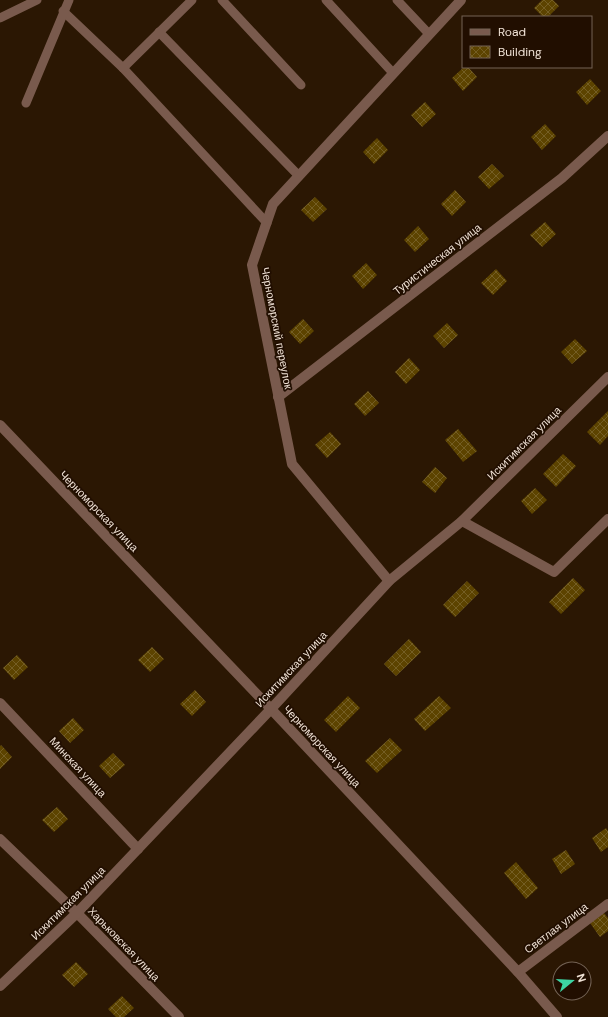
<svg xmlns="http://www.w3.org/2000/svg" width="608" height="1017" font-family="'DM Sans',sans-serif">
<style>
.building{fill:url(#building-cross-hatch)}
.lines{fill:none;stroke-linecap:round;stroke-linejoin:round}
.service{stroke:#795a4d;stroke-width:9}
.minor{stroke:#795a4d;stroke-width:10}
.labels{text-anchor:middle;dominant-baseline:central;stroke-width:3.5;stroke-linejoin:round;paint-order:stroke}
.street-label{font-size:11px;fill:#f0e2d5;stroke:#210e00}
</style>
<defs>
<pattern id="building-cross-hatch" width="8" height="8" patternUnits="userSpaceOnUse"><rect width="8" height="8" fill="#5c4300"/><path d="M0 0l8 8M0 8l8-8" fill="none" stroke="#745e24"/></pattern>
</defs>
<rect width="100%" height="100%" fill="#2b1703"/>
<g class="building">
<polygon points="542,0 553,0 559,6 548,17 543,17 534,8"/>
<polygon points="464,67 468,67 477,77 463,91 452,78"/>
<polygon points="590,79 601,91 587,105 576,92"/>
<polygon points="425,102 436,114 422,127 411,115"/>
<polygon points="545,124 556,136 542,150 531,137"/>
<polygon points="377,138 388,150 374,164 363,152"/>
<polygon points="492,164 504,176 489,189 478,177"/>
<polygon points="455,190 466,202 452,216 441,204"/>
<polygon points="315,197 327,209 313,222 301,210"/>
<polygon points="545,222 556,234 542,247 530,235"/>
<polygon points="418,226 429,239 415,252 404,240"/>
<polygon points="366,263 377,275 363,289 352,276"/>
<polygon points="496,269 507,281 493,295 481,283"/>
<polygon points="303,319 314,331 300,344 289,332"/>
<polygon points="447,323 458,335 444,348 433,336"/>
<polygon points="575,339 587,351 572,364 561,352"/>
<polygon points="409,358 420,370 406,384 395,372"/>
<polygon points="368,391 379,403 365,416 354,404"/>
<polygon points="608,411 608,436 600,445 587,432"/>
<polygon points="458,429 477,451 463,462 445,440"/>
<polygon points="330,432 341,444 327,458 315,445"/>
<polygon points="563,454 576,466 556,487 543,474"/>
<polygon points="435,467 447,478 435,493 422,482"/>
<polygon points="535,488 547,500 532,514 521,501"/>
<polygon points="573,578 585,590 561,614 549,602"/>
<polygon points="467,581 479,593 455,617 443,605"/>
<polygon points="409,639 421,652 396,676 384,664"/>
<polygon points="152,647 164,659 150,672 138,660"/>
<polygon points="17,655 28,667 14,680 3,668"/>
<polygon points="195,690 206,702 192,716 180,704"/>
<polygon points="348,696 360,708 336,732 324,720"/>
<polygon points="439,696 451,708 425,731 414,719"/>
<polygon points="73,718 84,730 70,743 59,731"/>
<polygon points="390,738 402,750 377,773 365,761"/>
<polygon points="1,745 12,757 0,769 0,746"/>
<polygon points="113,753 125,765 110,778 99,766"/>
<polygon points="57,807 68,819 54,832 42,820"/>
<polygon points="606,828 608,831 608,847 601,852 592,838"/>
<polygon points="566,850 575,864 561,874 552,859"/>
<polygon points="516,862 538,888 526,899 504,873"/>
<polygon points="604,913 608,918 608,931 600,937 590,923"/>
<polygon points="76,962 88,974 74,987 62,975"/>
<polygon points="122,996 134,1008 124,1017 116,1017 108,1009"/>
</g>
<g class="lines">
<g class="service">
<polyline points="222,0 301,85"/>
<polyline points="326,0 393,73"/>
<polyline points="397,0 429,34"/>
<polyline points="63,11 123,68 267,223"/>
<polyline points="0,18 37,0"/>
<polyline points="159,32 299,176"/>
<polyline points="123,68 192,0"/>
<polyline points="26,103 69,0"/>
</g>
<g class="minor">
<polyline points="278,397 562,178 608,136"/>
<polyline points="0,425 271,709 518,972 557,1017"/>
<polyline points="462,521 554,572 608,519"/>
<polyline points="389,581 292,464 252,265 273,204 461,0"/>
<polyline points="0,703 138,849"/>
<polyline points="0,839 77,913 179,1017"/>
<polyline points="518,972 608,904"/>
<polyline points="0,986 77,913 271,709 389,581 462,521 608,377"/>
</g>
</g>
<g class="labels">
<g class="street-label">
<text transform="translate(437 259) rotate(-38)">Туристическая улица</text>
<text transform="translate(277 328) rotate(79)">Черноморский переулок</text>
<text transform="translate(524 443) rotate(-45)">Искитимская улица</text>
<text transform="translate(99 511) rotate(46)">Черноморская улица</text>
<text transform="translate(291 669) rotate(-47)">Искитимская улица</text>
<text transform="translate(322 746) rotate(47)">Черноморская улица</text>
<text transform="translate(78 767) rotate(47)">Минская улица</text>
<text transform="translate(68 903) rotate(-45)">Искитимская улица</text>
<text transform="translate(556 928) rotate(-37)">Светлая улица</text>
<text transform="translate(124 944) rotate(46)">Харьковская улица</text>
</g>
</g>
<rect x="462" y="16" width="130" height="52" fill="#210e00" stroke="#746355"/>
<rect x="470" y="29" width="20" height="6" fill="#795a4d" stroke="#746355"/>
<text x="498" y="36" font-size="12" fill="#f0e2d5">Road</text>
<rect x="470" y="46" width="20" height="12" fill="url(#building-cross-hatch)" stroke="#746355"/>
<text x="498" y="56" font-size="12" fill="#f0e2d5">Building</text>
<g transform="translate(572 981) rotate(72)"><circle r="19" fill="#210e00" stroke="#746355"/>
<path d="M0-3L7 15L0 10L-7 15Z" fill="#3dd4a3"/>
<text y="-6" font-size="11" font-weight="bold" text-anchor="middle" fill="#f0e2d5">N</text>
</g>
</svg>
